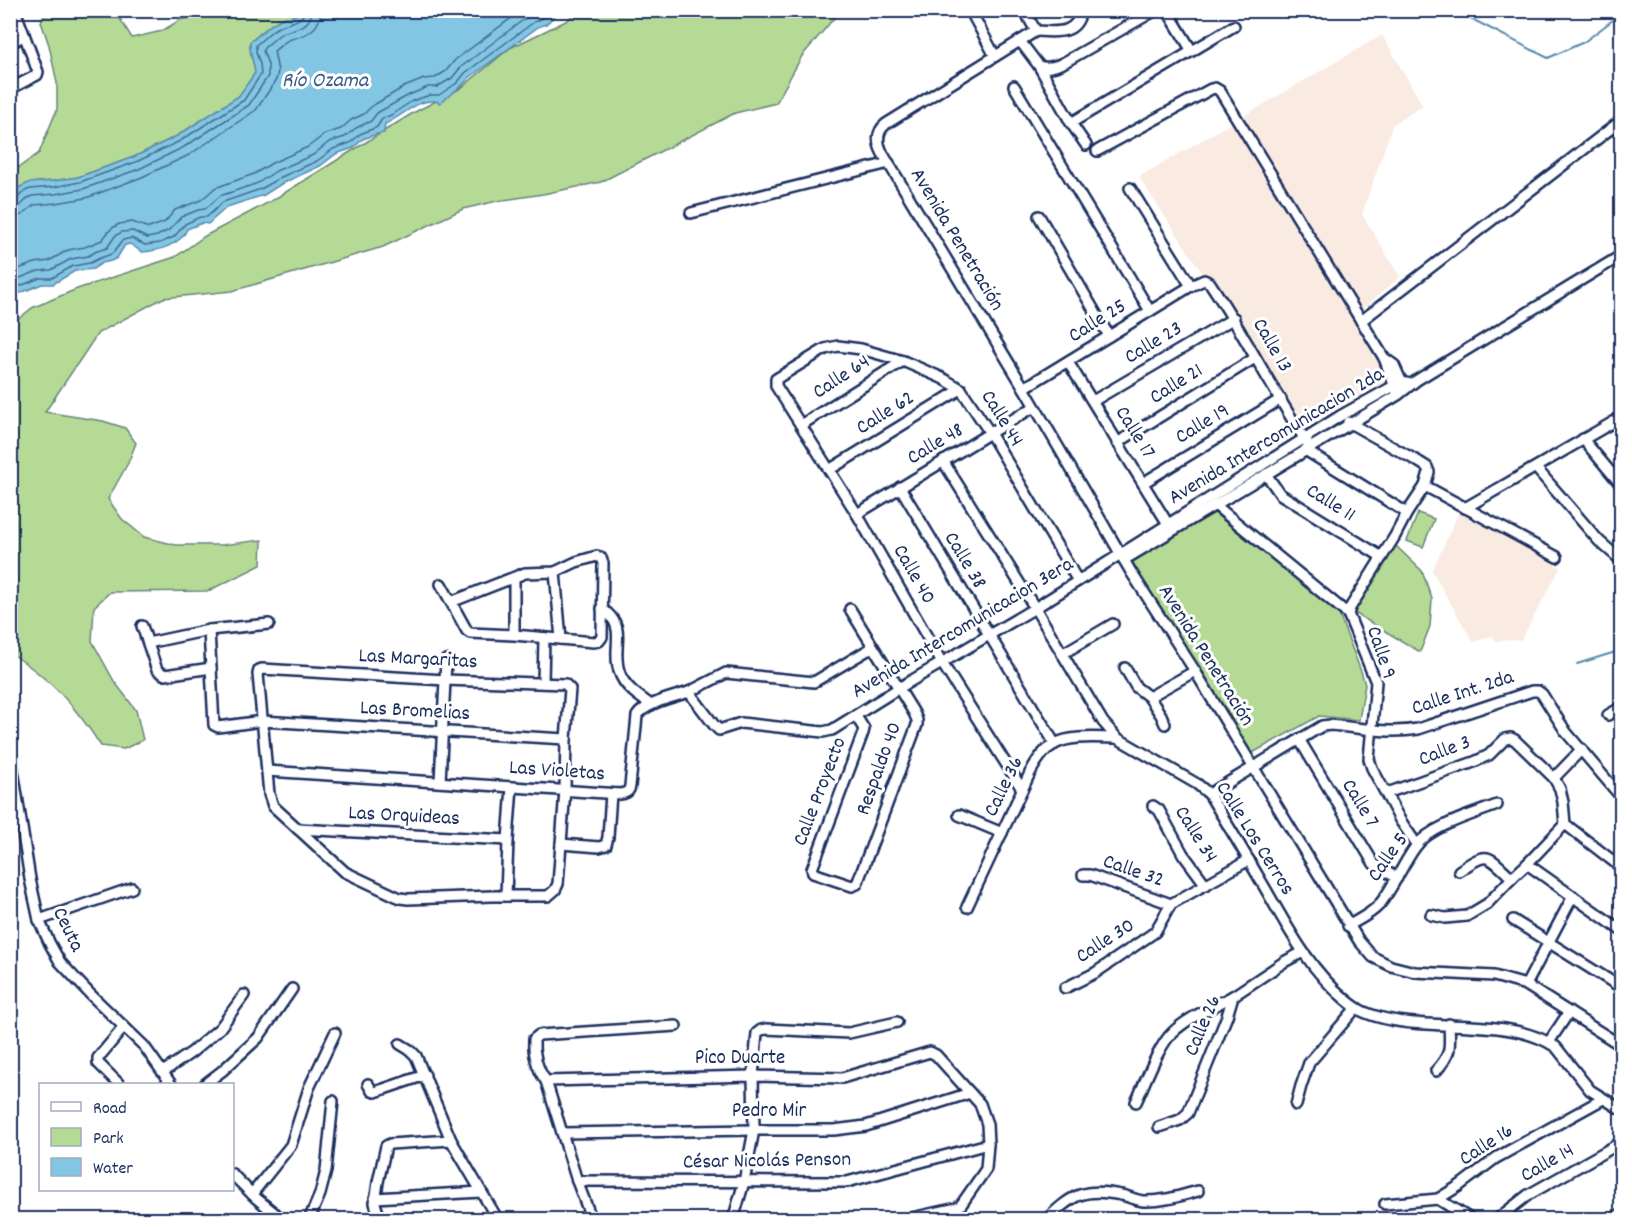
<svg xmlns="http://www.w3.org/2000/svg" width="1632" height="1230" font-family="Dekko,sans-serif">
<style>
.built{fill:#faebe2}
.green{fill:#b5da95;stroke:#68847a;stroke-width:1.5}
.water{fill:#82c6e3;stroke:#598aae;stroke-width:1.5}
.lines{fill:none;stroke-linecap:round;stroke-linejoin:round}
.shore{stroke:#446b93;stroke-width:1.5}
.stream{stroke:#598aae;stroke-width:2}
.minor-casing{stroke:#1b2f5e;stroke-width:14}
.minor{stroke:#fff;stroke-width:9}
.labels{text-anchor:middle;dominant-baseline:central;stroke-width:6;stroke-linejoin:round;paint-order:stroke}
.street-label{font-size:21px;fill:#1b2f5e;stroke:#fff}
.water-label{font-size:22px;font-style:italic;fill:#3a5c86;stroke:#fff}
</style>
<rect width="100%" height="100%" fill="#fff"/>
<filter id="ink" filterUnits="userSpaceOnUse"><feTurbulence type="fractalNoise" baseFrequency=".0167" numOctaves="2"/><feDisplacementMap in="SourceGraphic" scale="12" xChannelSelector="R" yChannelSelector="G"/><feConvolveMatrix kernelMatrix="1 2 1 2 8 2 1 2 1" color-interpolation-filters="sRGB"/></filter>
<g filter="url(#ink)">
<g class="built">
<polygon points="1382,35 1423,106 1393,124 1362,214 1400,277 1361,310 1402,373 1308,427 1301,423 1139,177"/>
<polygon points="1459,512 1561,567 1521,640 1496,641 1492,636 1473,642 1432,571"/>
</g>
<g class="green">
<path d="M237 10 303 11C299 13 294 16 290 17 282 19 289 15 281 19 269 24 261 34 250 42 249 55 254 60 255 73L239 96 177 136 134 157 78 177 53 181 29 183 20 187 11 197V173L39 153 57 109V83L49 45 41 22 45 11H119L117 14 132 38 162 31 180 20 213 13Z"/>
<path d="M578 11H840L802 56 776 103 735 113 601 182 543 194 497 201 463 209 383 247 232 291 163 298 98 333 45 412 103 421 125 428 136 443 128 463 108 499 122 519 144 537 176 545H222L262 540 261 565 208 591 110 592 94 607 92 641 114 681 136 710 143 740 124 749 101 746C74 704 52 681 11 653V325L32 308 77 289 175 257 205 236 273 200 413 113 461 88 510 48 566 21Z"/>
<polygon points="1214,513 1338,612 1362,674 1365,685 1359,720 1319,716 1249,755 1131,560"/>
<polygon points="1418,513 1434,519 1423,547 1407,541"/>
<polygon points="1395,545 1422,571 1432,599 1430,626 1420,652 1353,612"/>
</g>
<path class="water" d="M303 11H560L546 24 538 27 469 78C460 89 450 94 440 103 438 102 433 100 430 101 414 102 400 118 385 124L384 133 377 134 363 139 353 148 336 154 320 166 281 184 264 195 227 207 208 224 202 223 187 229C181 245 158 251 142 252L130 244 125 245 117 258 111 261 102 263 93 269 75 271 53 284H42L13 296 11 302V197L20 187 29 183 53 181 78 177 134 157 177 136 239 96 255 73C254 60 249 55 250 42 261 34 269 24 281 19 289 15 282 18 290 17 294 16 299 13 303 11Z"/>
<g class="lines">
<g class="shore">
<path d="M10 201 16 200 23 192 30 189 54 187 80 182 136 162 180 141 244 100 261 74 260 64 256 52V45C262 40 267 35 272 31 283 21 302 25 305 10"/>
<path d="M10 208 20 206 28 198 32 196 55 194 83 189 139 169 184 147 249 105 268 76V64L263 51 264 48C269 44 274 39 279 35 291 27 311 30 312 10"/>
<path d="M10 218 22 215 34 205 56 203 86 198 142 177 189 155 256 110 276 80 278 71 274 51C280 47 284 41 291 39 307 35 320 30 321 10"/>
<polyline points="10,272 35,263 49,261 68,250 85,247 102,240 111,229 119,224 132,222 149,228 165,222 175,210 201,200 215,188 254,174 272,163 308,147 325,134 341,129 351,120 364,114 372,106 404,87 424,79 435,78 446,71 455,60 522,10"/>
<polyline points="10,282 38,271 51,270 71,259 88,256 97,251 107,248 115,236 122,232 133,231 147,238 157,236 169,230 181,217 198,210 205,209 220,196 258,183 276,171 313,155 329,142 345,137 356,128 371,121 377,113 409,95 428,87 437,87 452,78 461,67 511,29 530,15 541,10"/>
<polyline points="10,290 40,278 52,278 73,266 90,263 100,258 109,255 113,253 123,240 131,238 145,245 160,243 174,237 185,224 200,217 207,217 223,202 261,189 279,178 317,161 333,149 350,143 360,134 377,127 382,119 391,115 412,101 430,95 439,95 457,83 465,73 534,22 543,18 552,10"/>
</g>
<g class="stream">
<polyline points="1463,10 1468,17 1548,58 1584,42 1622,13"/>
<polyline points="1577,664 1622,650"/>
</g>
<defs>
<g id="minor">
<polyline points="970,10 995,56"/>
<path d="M1024 10 1036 31 886 124C876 132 877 143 883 154L1024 388 1131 572 1195 671 1359 941 1373 957 1391 966 1415 972 1494 976 1526 985 1622 1046"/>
<polyline points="1167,10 1192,51"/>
<path d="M1036 31C1055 32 1077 36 1081 10"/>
<polyline points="1020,41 1039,66 1071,123 1086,145"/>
<polyline points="10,44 24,35"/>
<path d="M1039 66C1047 69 1054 67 1063 63L1156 10"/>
<polyline points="1014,86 1150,311"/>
<polyline points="10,89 37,75 38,72 15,10"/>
<polyline points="1071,123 1234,26"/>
<polyline points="1097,151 1211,89 1215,88 1220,91 1384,358 1396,390"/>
<polyline points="1130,188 1191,286"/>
<polyline points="691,213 889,163"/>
<polyline points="1039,216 1109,336"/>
<polyline points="1361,321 1622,120"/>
<polyline points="1384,358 1394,365 1403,385"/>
<polyline points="1068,362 1168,524"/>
<path d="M1024 388 1191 286 1204 280 1210 283C1245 335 1273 392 1308 444"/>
<polyline points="1093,401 1234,318"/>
<polyline points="1348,422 1419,462 1427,467 1429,472 1425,486 1407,513 1395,536 1350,608 1348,614 1376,682 1369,759 1372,768 1400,820 1417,845"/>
<polyline points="801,425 903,361"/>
<polyline points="1583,439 1622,486"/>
<polyline points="1117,443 1255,358"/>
<polyline points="1305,450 1407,513"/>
<path d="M943 461 1035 608 1103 722 1117 738 1197 784 1209 794C1228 825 1247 857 1265 888 1288 928 1309 969 1345 999 1351 1004 1357 1009 1364 1012 1383 1020 1406 1023 1427 1024 1467 1027 1521 1023 1556 1047L1590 1090 1622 1110"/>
<polyline points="1536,468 1599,541 1622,561"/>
<polyline points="829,470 961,389"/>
<polyline points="1266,474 1280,494 1382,557"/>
<polyline points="1143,483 1281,399"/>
<polyline points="1425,486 1557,557"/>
<polyline points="900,487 1055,744"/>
<polyline points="1215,505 1348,614"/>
<polyline points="1465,508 1622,417"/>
<polyline points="857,514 990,433 1034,407"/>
<polyline points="1124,560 1398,395 1417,380 1622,255"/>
<polyline points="555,572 561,639"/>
<polyline points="514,578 514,635 594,642 599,641 602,637 603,563 601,558 597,556 576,562 555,572 525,573 451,602 467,631 470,633 514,635"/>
<polyline points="441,584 451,602"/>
<path d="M602 609C629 627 611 646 619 671 624 687 638 696 651 705"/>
<polyline points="850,609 914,713 917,720 917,725 857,884 852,886 813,873 812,869 863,733 864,729 856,716"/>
<polyline points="142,626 157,670 165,675 211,668"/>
<polyline points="209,630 214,725 218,727 262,721 566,739"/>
<polyline points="148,643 209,630 269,624"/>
<polyline points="1062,654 1113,624"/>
<polyline points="1125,668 1136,687 1149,697 1161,715 1165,724"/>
<polygon points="262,669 445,680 565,684 570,689 566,739 565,790 558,884 555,890 548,896 492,896 408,899 400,898 345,872 273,806 269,794 258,674 259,670"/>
<polyline points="543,683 544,638"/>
<polyline points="689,692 726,673 814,682 873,647"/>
<polyline points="1149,697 1195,671"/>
<polyline points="1608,715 1622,707"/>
<polyline points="1299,739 1374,864 1397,878"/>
<polyline points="10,751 30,879 39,920 50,944 60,962 90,994 144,1046 171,1084"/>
<path d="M267 771 620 794C626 793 629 792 630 786L637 716C645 703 674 697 689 692L714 725 719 730 741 723 823 732 832 730 899 688 1035 608 1340 416 1401 382 1411 384"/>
<polyline points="1554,778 1582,749"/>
<polyline points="440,782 446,660"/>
<polyline points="1022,789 942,663 857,514 776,386 776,379 825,349 838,346 861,349 903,361 942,378 961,389 990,433 1078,581"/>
<polyline points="1387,793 1474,762 1489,755 1505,739 1511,738 1515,740 1554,778 1560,789 1563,802 1565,824 1622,868"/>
<path d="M1209 794 1322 726 1331 725C1360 728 1389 734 1418 729L1532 691H1538L1542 694 1566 732 1622 798"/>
<polyline points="1153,806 1159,810 1183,854 1206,885"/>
<polyline points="959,815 1002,833"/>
<polyline points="298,829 508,840"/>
<polyline points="561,844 599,847 606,845 608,837 611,794"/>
<polyline points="1527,864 1622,931"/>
<path d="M1459 871C1489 850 1487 855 1512 878"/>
<polyline points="1083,875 1090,875 1171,904"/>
<polyline points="506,896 508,840 512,787"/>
<path d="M967 907 1030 773C1036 762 1043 750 1055 744 1070 735 1099 738 1117 738"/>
<polyline points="1431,915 1445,918 1467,916 1487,904 1512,878 1527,864 1565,824"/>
<polyline points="39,920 132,888"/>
<polyline points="1513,920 1622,988"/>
<path d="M1348 926C1358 920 1371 914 1379 905 1394 887 1402 865 1416 846 1431 826 1474 814 1497 805"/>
<polyline points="1526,985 1573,896"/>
<polyline points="1065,988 1095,973 1155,932 1171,904 1249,860"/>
<polyline points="1549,1042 1569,1012"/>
<polyline points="400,1044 410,1050 416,1056 451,1140 498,1220"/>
<path d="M1436 1071C1452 1053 1450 1048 1449 1024"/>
<polyline points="163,1072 192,1052 220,1028 244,995"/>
<polyline points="546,1081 753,1076 842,1078 930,1052 936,1055 980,1104 987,1124 988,1144 986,1169 961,1205 957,1208 902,1220"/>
<polyline points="119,1084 98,1063 98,1058 124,1027"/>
<polyline points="205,1084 222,1071 258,1038 292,989"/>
<polyline points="368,1084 372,1091 375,1092 425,1075"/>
<path d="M1136 1102C1145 1083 1158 1046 1173 1032 1189 1017 1213 1007 1233 996"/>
<polyline points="1296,1105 1301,1086 1309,1063 1356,1008"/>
<polyline points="1159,1127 1180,1120 1188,1113 1227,1016 1233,996 1284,962 1303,952"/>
<polyline points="562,1133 754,1130 834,1130 866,1126 970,1093"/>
<polyline points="232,1174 256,1198 283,1220"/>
<polyline points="577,1181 847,1182 988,1144"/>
<polyline points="252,1194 291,1145 309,1088 335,1033"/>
<polyline points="375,1198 481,1192"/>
<polyline points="1438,1199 1472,1220"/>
<polyline points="1385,1204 1438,1199 1459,1186 1496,1158 1603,1099"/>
<polyline points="309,1220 320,1194 326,1171 333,1101"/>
<polyline points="380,1220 375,1203 378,1182 386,1146 390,1144 451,1140"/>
<path d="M592 1220 577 1181 546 1081C537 1069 533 1053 534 1039L539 1035 676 1026"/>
<polyline points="733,1220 744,1182 754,1130 753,1076 757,1033 761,1030 766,1029 849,1033 897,1022"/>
<path d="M1046 1220C1072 1195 1084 1187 1121 1195 1128 1196 1135 1200 1143 1201 1162 1202 1180 1196 1198 1191"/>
<polyline points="1496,1220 1528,1195 1622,1142"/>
<polyline points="1612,1220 1622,1213"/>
</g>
</defs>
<use href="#minor" class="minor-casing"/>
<use href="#minor" class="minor"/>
</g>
</g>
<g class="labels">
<g class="street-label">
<text transform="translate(956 240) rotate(59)">Avenida Penetración</text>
<text transform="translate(1098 322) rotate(-32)">Calle 25</text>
<text transform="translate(1154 344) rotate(-31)">Calle 23</text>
<text transform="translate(1271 346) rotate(60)">Calle 13</text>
<text transform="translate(842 378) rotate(-33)">Calle 64</text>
<text transform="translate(1177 385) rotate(-32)">Calle 21</text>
<text transform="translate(886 414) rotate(-32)">Calle 62</text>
<text transform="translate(1001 419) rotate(58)">Calle 44</text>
<text transform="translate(1203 425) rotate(-31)">Calle 19</text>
<text transform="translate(1134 433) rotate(58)">Calle 17</text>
<text transform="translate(1277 437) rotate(-31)">Avenida Intercomunicacion 2da</text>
<text transform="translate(936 445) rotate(-31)">Calle 48</text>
<text transform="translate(1330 504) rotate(32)">Calle 11</text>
<text transform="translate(964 561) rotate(59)">Calle 38</text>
<text transform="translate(913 575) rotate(60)">Calle 40</text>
<text transform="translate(963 629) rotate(-31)">Avenida Intercomunicacion 3era</text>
<text transform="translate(1380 653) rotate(71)">Calle 9</text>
<text transform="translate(1205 656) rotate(58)">Avenida Penetración</text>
<text transform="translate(418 660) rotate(3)">Las Margaritas</text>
<text transform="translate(1463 694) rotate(-18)">Calle Int. 2da</text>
<text transform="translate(415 712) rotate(3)">Las Bromelias</text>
<text transform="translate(1445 752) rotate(-21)">Calle 3</text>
<text transform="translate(880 769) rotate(-70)">Respaldo 40</text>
<text transform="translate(557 772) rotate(4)">Las Violetas</text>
<text transform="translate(1005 787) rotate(-64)">Calle 36</text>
<text transform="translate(821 792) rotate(-69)">Calle Proyecto</text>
<text transform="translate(1359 804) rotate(59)">Calle 7</text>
<text transform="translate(404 817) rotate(3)">Las Orquideas</text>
<text transform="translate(1195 835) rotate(58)">Calle 34</text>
<text transform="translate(1254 839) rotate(58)">Calle Los Cerros</text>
<text transform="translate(1389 858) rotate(-55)">Calle 5</text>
<text transform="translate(1133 872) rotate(19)">Calle 32</text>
<text transform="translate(67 930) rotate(64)">Ceuta</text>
<text transform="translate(1106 942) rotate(-33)">Calle 30</text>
<text transform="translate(1204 1026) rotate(-67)">Calle 26</text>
<text x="740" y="1059">Pico Duarte</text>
<text x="769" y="1112">Pedro Mir</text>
<text transform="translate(1487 1146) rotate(-33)">Calle 16</text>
<text transform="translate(767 1162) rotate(-1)">César Nicolás Penson</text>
<text transform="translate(1548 1164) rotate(-30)">Calle 14</text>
</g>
<g class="water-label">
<text x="325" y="81">Río Ozama</text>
</g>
</g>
<rect width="1632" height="1230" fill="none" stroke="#fff" stroke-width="36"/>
<rect x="18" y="18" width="1596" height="1194" fill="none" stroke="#1b2f5e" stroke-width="2" filter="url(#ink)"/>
<rect x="39" y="1083" width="195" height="108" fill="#ffffff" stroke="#a4acbf" stroke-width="1.5"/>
<rect x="51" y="1102" width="30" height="9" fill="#ffffff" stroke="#a4acbf" stroke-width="1.5"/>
<text x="93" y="1113" font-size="18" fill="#1b2f5e">Road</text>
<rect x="51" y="1128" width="30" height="18" fill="#b5da95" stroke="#a4acbf" stroke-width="1.5"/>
<text x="93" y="1143" font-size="18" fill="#1b2f5e">Park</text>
<rect x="51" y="1158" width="30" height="18" fill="#82c6e3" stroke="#a4acbf" stroke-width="1.5"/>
<text x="93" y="1173" font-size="18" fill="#1b2f5e">Water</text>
</svg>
